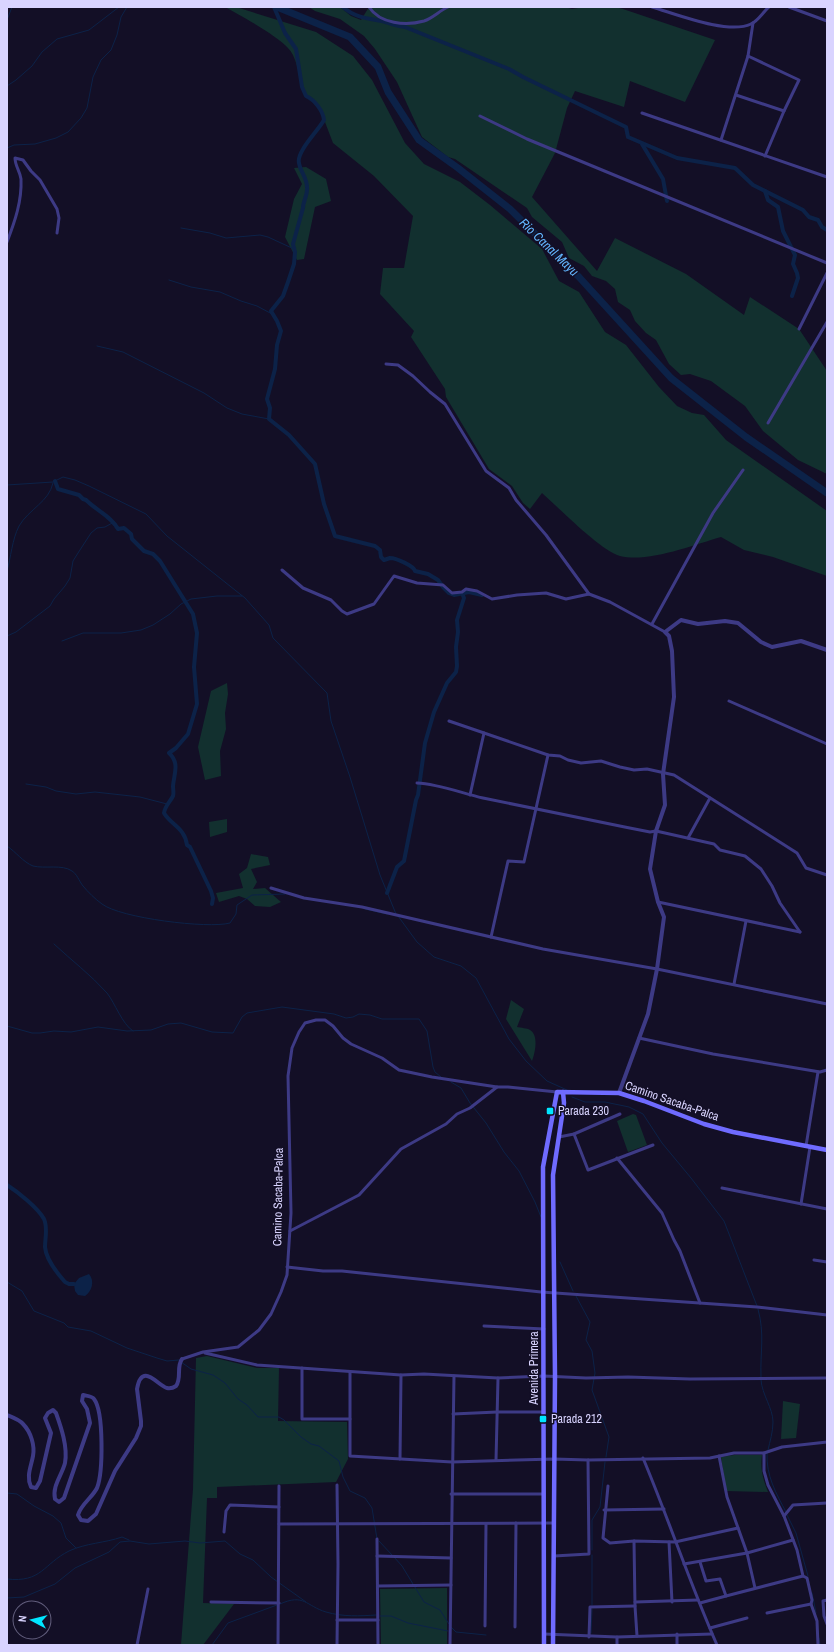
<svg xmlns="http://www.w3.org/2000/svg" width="834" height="1652" font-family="'Archivo Narrow',sans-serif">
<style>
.green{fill:#12302f}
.water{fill:#0c2248}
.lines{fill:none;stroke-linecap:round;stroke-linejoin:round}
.stream{stroke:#0c2248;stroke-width:1}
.canal{stroke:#0c2248;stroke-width:4}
.river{stroke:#0c2248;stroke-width:7}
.minor{stroke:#3d3a85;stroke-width:3}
.tertiary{stroke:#3d3a85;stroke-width:4}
.secondary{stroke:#6f6bff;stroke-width:4.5}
.poi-dot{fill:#00e5ff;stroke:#130f26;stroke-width:1.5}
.labels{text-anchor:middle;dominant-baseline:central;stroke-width:3;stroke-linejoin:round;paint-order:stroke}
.street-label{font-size:12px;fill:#d9d4ff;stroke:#130f26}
.poi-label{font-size:12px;fill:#d9d4ff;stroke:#130f26;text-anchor:start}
.water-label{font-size:13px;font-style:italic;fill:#62b6ff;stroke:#130f26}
</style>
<rect width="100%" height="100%" fill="#130f26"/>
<g class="green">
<path d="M225 7H236L316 32 353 56 372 80 405 143 424 164 460 182 490 205 542 249 559 281 579 292 605 332 626 345 659 387 677 406 692 413 704 415 726 440 827 511V576L773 557 744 550 721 537C693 545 648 563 620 556 601 551 559 508 542 493L530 509 523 503 512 486 489 469 446 397 445 389 411 337 414 331 380 294 383 268H404L413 216 374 176 333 143 320 109 311 98 306 96C300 83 299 68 293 55 287 40 241 16 225 7Z"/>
<polygon points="309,7 340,7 351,16 361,20 369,7 565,7 572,9 584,7 615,7 623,9 715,40 685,102 630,81 624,107 575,91 567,108 555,153 532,197 597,271 615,238 686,274 744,315 750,297 799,329 827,371 827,474 798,460 763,431 745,406 711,381 690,374 681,375 669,364 656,340 646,333 635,321 630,310 618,302 615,289 606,281 592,276 584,266 569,258 562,242 532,217 527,208 455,159 448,157 422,137 397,82 375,49 364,36 340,19 315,11"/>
<polygon points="306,167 326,179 331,201 315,207 304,259 297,260 285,237 294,199 302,184 294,168"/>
<polygon points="227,683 228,694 225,713 226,729 220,751 221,776 205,780 198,747 211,691"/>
<polygon points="227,819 227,832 210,837 209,822"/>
<polygon points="251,854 268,857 270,865 251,869 257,882 253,889 265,888 281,902 270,907 255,906 247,899 239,896 219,902 216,893 243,888 239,874 247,868"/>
<path d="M511 1000 524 1009 517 1027C521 1028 527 1028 530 1030 539 1035 535 1053 532 1061L506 1019Z"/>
<polygon points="633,1114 636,1115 647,1145 628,1152 617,1121"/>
<polygon points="207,1356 257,1368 279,1368 278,1421 347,1422 348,1459 336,1482 217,1487 217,1498 207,1498 203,1603 234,1604 203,1645 181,1645 193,1489 196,1358"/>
<polygon points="783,1401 800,1404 796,1438 781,1439"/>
<path d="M734 1455H762C760 1469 763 1479 768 1492L726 1491 721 1457Z"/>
<polygon points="447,1588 447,1645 381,1645 380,1589"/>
</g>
<path class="water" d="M89 1274C95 1281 92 1291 85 1296L78 1295 75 1291 74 1284 79 1278Z"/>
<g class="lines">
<g class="stream">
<polyline points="7,20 12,7"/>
<polyline points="7,86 16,80 32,66 42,52 57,39 89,30 119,7"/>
<polyline points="7,148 14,145 35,144 56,138 68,132 81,118 87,108 93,77 101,60 111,50 117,35 121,17 127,7"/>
<polyline points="181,228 210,233 226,238 260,235 268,237 294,249"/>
<polyline points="169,280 191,287 220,292 241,301 257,306 272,314"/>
<polyline points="97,346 123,352 204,393 227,408 242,414 269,419"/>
<polyline points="7,485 53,482 63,477 75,480 89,486 146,514 167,536 245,598 269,625 273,638 327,693 331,721 350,777 380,875 396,914"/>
<path d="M7 571C11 557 12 540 19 526 29 509 49 502 53 483"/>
<polyline points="7,636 16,632 50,606 54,599 65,586 70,578 73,561 78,553 91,533 97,528 105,527 114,522"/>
<polyline points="62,641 83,633 121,633 141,630 153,625 170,614 181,604 191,599 217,596 242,596"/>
<polyline points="26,784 46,787 56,791 76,794 95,792 140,797 167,804"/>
<path d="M7 846C16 852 23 862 33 866 45 869 62 864 72 871 77 874 79 881 83 886 88 892 95 899 102 904 120 918 208 929 230 923L236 914 237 905 252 895 285 894"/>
<polyline points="365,909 387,914"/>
<polyline points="398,916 417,942 434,957 461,966 476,978 509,1039 526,1061 547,1081 567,1090"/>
<path d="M54 944C71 960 91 975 107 993 115 1003 122 1024 133 1031"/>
<polyline points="7,1026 32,1033 40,1033 54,1031 71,1032 98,1027 127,1031 151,1030 168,1024 181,1023 212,1032 233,1033 242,1017 247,1013 282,1007 334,1014 346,1018 353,1017 359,1014 370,1015 382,1019 419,1019 427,1031 433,1067 435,1072 441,1077"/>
<polyline points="451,1082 461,1088 470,1103 486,1123 504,1152 519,1171 535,1202 541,1217"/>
<polyline points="572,1097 585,1102 605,1102 629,1107 643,1114 662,1143 691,1178 724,1221 757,1306"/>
<polyline points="560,1262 573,1291"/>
<polyline points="7,1282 22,1291 34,1311 64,1323 68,1327 91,1331 127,1348 157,1358 167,1361 179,1360"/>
<polyline points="576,1296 590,1322 586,1340 592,1351 595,1373 592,1390 609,1437 606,1457"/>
<path d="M758 1309C765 1335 760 1351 761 1377"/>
<polyline points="181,1362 191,1369 213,1375 225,1383 238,1399 247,1405 258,1417 279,1417 284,1420 301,1437 311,1444 319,1446 339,1461 343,1477 350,1491 365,1498 372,1508 377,1539"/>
<path d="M761 1380C762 1395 773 1408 773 1422 773 1432 770 1441 768 1450"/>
<path d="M767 1453C766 1476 776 1493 786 1512"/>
<polyline points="7,1493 17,1494 34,1506 53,1516 61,1523 66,1538 76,1548"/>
<polyline points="787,1515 796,1533 808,1576"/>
<polyline points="379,1541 392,1555"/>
<polyline points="592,1550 592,1520 600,1507 605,1462"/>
<polyline points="394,1557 402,1566 424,1602 440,1610 449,1624"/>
<path d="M7 1579C42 1583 43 1564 69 1551 86 1543 105 1543 122 1537L129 1540"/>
<polyline points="812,1593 816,1613"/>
<polyline points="7,1598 24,1597 55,1584 75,1568 109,1552 120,1542 130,1541 149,1544 185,1541 200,1543 225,1541 240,1554 253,1560 271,1577 306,1602"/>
<path d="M280 1604C304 1593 306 1606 326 1612 343 1617 360 1616 376 1615"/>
<polyline points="592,1605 592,1555"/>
<polyline points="380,1616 391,1616 408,1623 448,1631"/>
<polyline points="451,1627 456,1632 486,1635"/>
<polyline points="591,1633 592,1609"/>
<polyline points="819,1638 820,1645"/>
<polyline points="212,1645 228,1623 277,1605"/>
</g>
<g class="canal">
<path d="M274 7 285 33 296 49 302 87 306 96C315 100 323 111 324 120 318 131 296 152 299 163 300 171 307 178 307 187 308 195 303 201 303 208L293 244 295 252 294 264 288 282 283 296 271 311 277 321 281 331 277 345 275 369 267 399 270 408 269 419 289 435 315 464 324 504 335 536 375 546 380 550 381 557 384 560C384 560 390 558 390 558 396 558 414 566 415 571L428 574 438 580 443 587 449 593 454 595 469 592 482 595"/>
<path d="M343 7C353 16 364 18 376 20 386 21 394 26 405 27L509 69 523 77 626 127 628 137 677 158 735 168 753 185 803 210 809 217 818 220 822 227 827 230"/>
<polyline points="642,144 663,179 667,201"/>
<polyline points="765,191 768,200 778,207 783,231 795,255 793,264 797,273 798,278 792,296"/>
<path d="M55 481 58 489 79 495 83 499 86 500C97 511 111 516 118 529L124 528 131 534 132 539 144 551 153 554 160 561 193 614 197 633 194 667 197 704 188 734 176 748 169 753C180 763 174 774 173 786 173 789 174 793 173 796 170 802 165 806 164 813 171 825 185 828 187 845L190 847 211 891 213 898 212 904"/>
<polyline points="387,893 397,867 404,861 416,800 418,795 425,743 434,712 447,683 456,672 457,666 456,647 458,632 457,620 464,598 462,593"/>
<path d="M7 1185C18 1192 38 1208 44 1219 48 1228 45 1238 45 1247 46 1260 57 1273 65 1282L69 1284H74"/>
</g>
<polyline class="river" points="277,7 350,37 378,67 388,92 419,140 458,168 510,209 579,277 671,378 746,437 827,493"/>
<g class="minor">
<path d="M369 7C380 24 406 26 424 21 433 18 439 11 448 7"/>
<path d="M652 7C676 14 728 35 751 24 758 21 763 12 769 7"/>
<polyline points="789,7 827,21"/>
<polyline points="748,56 799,80 784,111 765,156"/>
<polyline points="736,95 784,111"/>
<polyline points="642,113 827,177"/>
<polyline points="480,116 527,139 827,263"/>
<polyline points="721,140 748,56 753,23"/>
<path d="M7 242C15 221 22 201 21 179 20 171 15 166 15 158L23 160 31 171 40 180 57 209 59 218 57 233"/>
<polyline points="799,329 827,273"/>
<polyline points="386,364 398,365 413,376 430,392 445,404 486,471 509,488 516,500 546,535 589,594"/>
<polyline points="768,423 827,322"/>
<polyline points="282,570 303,588 331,600 342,611 347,614 374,604 394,576 417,583 443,585 452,593 462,592 466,589 477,591 492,599 517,595 546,593 566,599 589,594 610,602 665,632"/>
<polyline points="652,624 713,513 743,470"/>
<polyline points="729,701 827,744"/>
<polyline points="449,721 548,755 560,756 568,760 581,763 601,761 620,767 634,770 647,769 674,775 797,853 806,868 827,875"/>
<path d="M417 783C439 784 461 793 483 798 538 809 594 821 650 832L656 831 714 844 720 850 745 856 761 869 772 886 780 903 800 932"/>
<polyline points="470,795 484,733"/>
<polyline points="688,838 710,798"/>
<polyline points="271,888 304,898 362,907 543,949 657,969 827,1004"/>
<polyline points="658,902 800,932"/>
<polyline points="491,937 508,861 524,862 548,755"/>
<polyline points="734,984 746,921"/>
<polyline points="639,1038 713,1054 820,1072 827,1070"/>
<polyline points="574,1134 588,1170 653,1145"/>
<polyline points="559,1137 574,1134 620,1114"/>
<polyline points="806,1146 818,1072"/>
<polyline points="617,1158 662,1213 674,1240 680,1251 700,1303"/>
<polyline points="722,1188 827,1209"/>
<polyline points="801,1204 810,1147"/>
<polyline points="290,1231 359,1195 401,1149 446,1124 457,1114 470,1108 497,1087"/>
<polyline points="814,1260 827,1262"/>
<polyline points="287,1267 323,1271 342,1271 541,1292 757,1307 827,1315"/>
<polyline points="484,1326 544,1329"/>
<polyline points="205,1353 257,1365 401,1375 424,1374 498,1378 544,1376 586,1378 628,1377 690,1379 827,1378"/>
<polyline points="182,1359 203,1352 238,1347 259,1330 271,1314 281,1292 287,1275 291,1213 288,1076 292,1048 299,1032 305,1023 316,1020 325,1020 333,1026 343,1038 351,1044 382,1058 399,1070 432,1077 497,1087 508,1087 557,1092"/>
<polyline points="302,1368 302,1419 350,1419"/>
<polyline points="350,1372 350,1456 452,1462 554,1459 588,1460 710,1458 734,1453 764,1453 782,1447 827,1442"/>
<polyline points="453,1414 497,1412 544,1412"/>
<polyline points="764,1453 764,1471 768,1485 784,1516 797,1550 803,1576 807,1578 812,1600 811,1604 817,1621 818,1645"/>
<polyline points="719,1456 727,1497 747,1553 755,1588"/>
<path d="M643 1458C669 1520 690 1584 717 1645"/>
<polyline points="400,1459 401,1375"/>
<polyline points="496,1460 498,1378"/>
<polyline points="337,1485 338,1564 337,1645"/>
<polyline points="608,1486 603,1538 610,1543 634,1541 675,1542 738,1528"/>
<polyline points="451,1494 544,1494"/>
<polyline points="604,1510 664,1509"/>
<polyline points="784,1516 793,1505 827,1503"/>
<polyline points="279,1524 554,1523"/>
<polyline points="224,1532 226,1511 230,1505 279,1507"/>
<polyline points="377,1539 378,1645"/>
<polyline points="634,1541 635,1606 637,1636"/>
<polyline points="669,1542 672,1602"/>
<polyline points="377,1556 451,1558"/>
<polyline points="554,1556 589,1554 588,1460"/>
<polyline points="700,1562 706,1581 720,1579 726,1596 803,1576"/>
<polyline points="684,1564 747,1553 793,1540"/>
<polyline points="378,1586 451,1585"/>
<polyline points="827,1600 823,1601 824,1616 827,1624"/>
<polyline points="211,1602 279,1603"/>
<polyline points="635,1602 698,1600"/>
<polyline points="700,1603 726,1596"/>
<polyline points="767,1613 811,1604"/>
<polyline points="337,1620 378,1620"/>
<polyline points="485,1626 486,1524"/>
<polyline points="515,1627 516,1523"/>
<polyline points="710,1628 747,1618"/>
<polyline points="544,1634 617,1637 712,1634"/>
<polyline points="677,1634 677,1645"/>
<polyline points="589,1637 590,1607 635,1606"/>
<polyline points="137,1645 148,1589"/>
<polyline points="278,1645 279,1486"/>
<polyline points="450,1645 454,1376"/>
<polyline points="617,1645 617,1637"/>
</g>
<g class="tertiary">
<polyline points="619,1093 648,1014 657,969 664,917 658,902 650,869 656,831 665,805 663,774 674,697 672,651 669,636 665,632 681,620 698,624 725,621 738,623 761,642 772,647 801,641 827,650"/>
<path d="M7 1415C12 1417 20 1420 23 1424 31 1432 35 1446 33 1456 31 1467 26 1476 31 1487L36 1488 40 1481 51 1433 45 1418 48 1413 53 1410 56 1413C61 1427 68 1447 65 1463 62 1475 52 1486 55 1499L59 1502 64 1498 90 1423 87 1409 82 1401 83 1395C87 1396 92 1396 94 1399 104 1412 103 1473 97 1488 92 1498 81 1504 78 1515L81 1520 88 1521 96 1514 115 1471 136 1438 141 1426V1421L137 1389C142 1361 158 1386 167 1388 171 1389 173 1388 176 1386 182 1378 176 1367 182 1359"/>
</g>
<g class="secondary">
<polyline points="544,1645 543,1167 557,1092 619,1093 644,1101 704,1124 733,1132 827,1150"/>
<polyline points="553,1645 555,1376 553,1175 564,1103 563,1092"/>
</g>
</g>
<g class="poi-dot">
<rect x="546" y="1107" width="8" height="8" rx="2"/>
<rect x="539" y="1415" width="8" height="8" rx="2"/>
</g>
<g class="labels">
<g class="street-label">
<text transform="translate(672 1101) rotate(19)">Camino Sacaba-Palca</text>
<text transform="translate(278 1197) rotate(-89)">Camino Sacaba-Palca</text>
<text transform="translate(534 1368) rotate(-90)">Avenida Primera</text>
</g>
<g class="poi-label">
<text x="558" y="1111">Parada 230</text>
<text x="551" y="1419">Parada 212</text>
</g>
<g class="water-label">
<text transform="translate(549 247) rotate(44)">Rio Canal Mayu</text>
</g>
</g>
<rect width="834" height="1652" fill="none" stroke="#d9d4ff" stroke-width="16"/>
<g transform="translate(32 1620) rotate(277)"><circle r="19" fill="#130f26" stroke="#625e7d"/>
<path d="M0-3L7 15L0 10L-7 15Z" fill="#00e5ff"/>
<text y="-6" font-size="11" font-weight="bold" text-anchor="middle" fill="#d9d4ff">N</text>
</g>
</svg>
